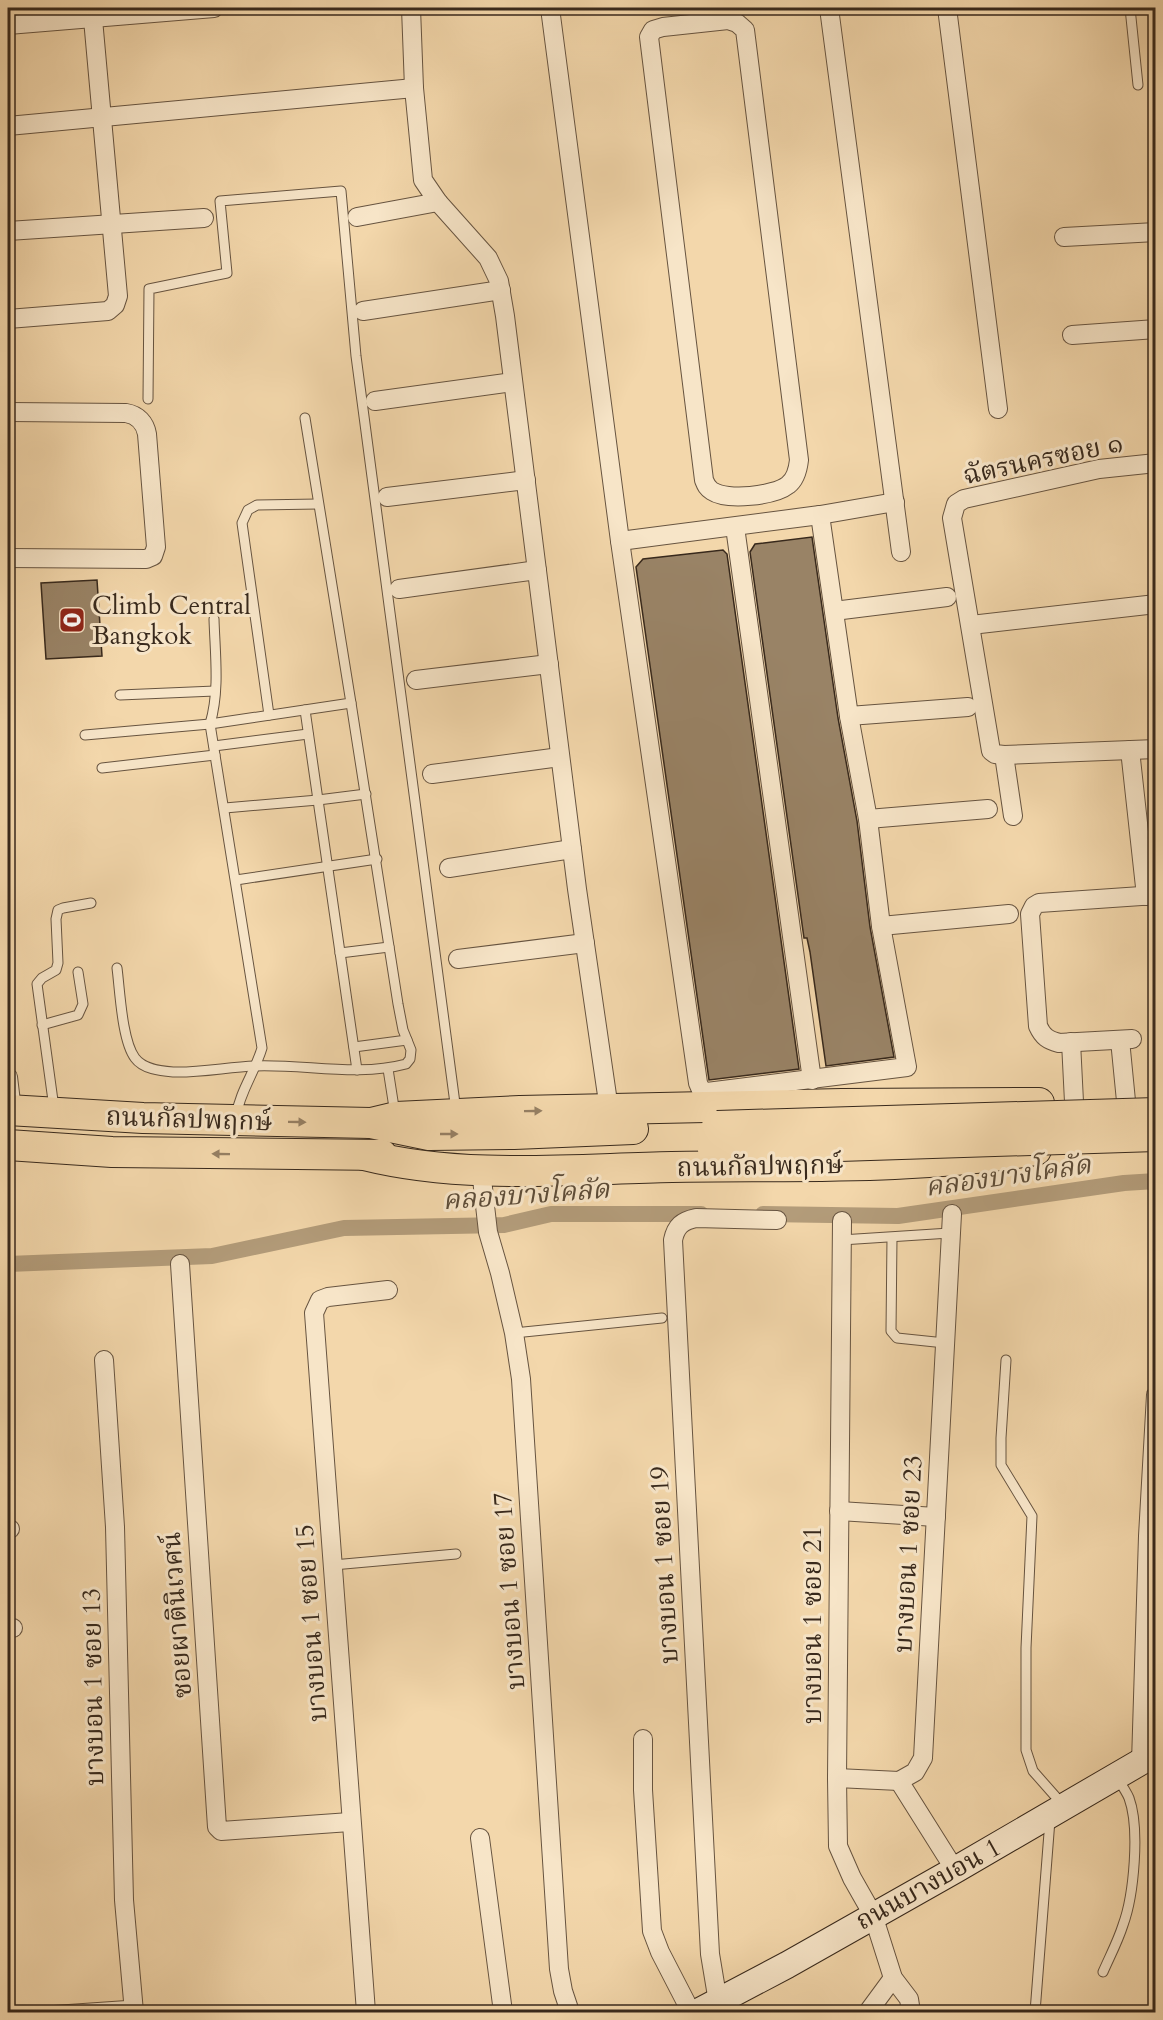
<svg xmlns="http://www.w3.org/2000/svg" width="1163" height="2020" font-family="Cardo,'Noto Serif Thai',serif">
<style>
.lines{fill:none;stroke-linecap:round;stroke-linejoin:round}
.canal{stroke:#b39c7a;stroke-width:16}
.building{fill:#998366;stroke:#38291c;stroke-width:1.5}
.service-casing{stroke:#675440;stroke-width:11}
.minor-casing{stroke:#675440;stroke-width:20}
.secondary-casing{stroke:#38291c;stroke-width:28}
.primary-casing{stroke:#38291c;stroke-width:32}
.service{stroke:#f7e5c8;stroke-width:9}
.minor{stroke:#f7e5c8;stroke-width:18}
.secondary{stroke:#f7e5c8;stroke-width:26}
.primary{stroke:#f3d7ab;stroke-width:30}
.primary-bridge-casing{stroke:#38291c;stroke-width:32;stroke-linecap:butt}
.primary-bridge{stroke:#f3d7ab;stroke-width:30}
.oneway{fill:#968064}
.labels{text-anchor:middle;dominant-baseline:central;stroke-width:6;stroke-linejoin:round;paint-order:stroke}
.street-label{font-size:26px;fill:#38291c;stroke:#f7e5c8}
.poi-label{font-size:26px;fill:#38291c;stroke:#f7e5c8;text-anchor:start}
.water-label{font-size:27px;font-style:italic;fill:#5d4c38;stroke:#f7e5c8}
</style>
<rect width="100%" height="100%" fill="#f3d7ab"/>
<filter id="stains"><feTurbulence type="fractalNoise" baseFrequency=".00333" numOctaves="4"/><feColorMatrix values="0 0 0 0 .2 0 0 0 0 .09 0 0 0 0 .02 0 0 0 .5 -.17"/></filter>
<radialGradient id="worn" r=".72"><stop offset=".6" stop-color="#630" stop-opacity="0"/><stop offset="1" stop-color="#630" stop-opacity=".3"/></radialGradient>
<g class="lines">
<g class="canal">
<polyline points="763,1214 898,1216 1124,1183 1156,1181"/>
<polyline points="8,1264 212,1256 344,1228 504,1225 551,1214 701,1214"/>
</g>
</g>
<g class="building">
<polygon points="812,537 838,718 857,821 870,927 894,1057 826,1066 810,952 807,938 804,938 750,552 755,544"/>
<polygon points="723,550 727,554 799,1069 709,1080 636,567 643,559"/>
<polygon points="97,580 102,656 46,659 41,583"/>
</g>
<g class="lines">
<defs>
<g id="service">
<polyline points="1130,8 1138,85"/>
<polyline points="148,399 149,289 227,273 220,201 341,191 356,356 456,1111"/>
<path d="M214 619C215 654 220 690 210 724L262 1048C255 1072 240 1091 236 1116"/>
<polyline points="120,695 215,691"/>
<polyline points="305,710 357,1070"/>
<polyline points="269,715 242,523 248,510 257,505 318,504"/>
<polyline points="85,735 210,724 351,703 305,418"/>
<polyline points="214,746 308,734"/>
<polyline points="102,768 215,755"/>
<polyline points="225,808 318,800 366,794"/>
<polyline points="236,880 377,859"/>
<polyline points="340,953 389,947"/>
<path d="M117 968C120 991 122 1041 135 1058 143 1069 160 1071 173 1072 200 1073 228 1067 255 1066 306 1064 357 1077 406 1064L410 1059 411 1050 403 1030 398 1004 351 703"/>
<polyline points="42,1025 78,1015 83,1004 78,972"/>
<polyline points="354,1047 407,1040"/>
<polyline points="388,1069 395,1114"/>
<polyline points="54,1108 37,984 42,978 56,970 58,963 56,919 58,910 63,908 91,903"/>
<polyline points="892,1238 891,1331 897,1338 945,1343"/>
<polyline points="841,1240 950,1233"/>
<polyline points="514,1333 662,1318"/>
<polyline points="1006,1360 1001,1438 1001,1465 1032,1516 1026,1648 1026,1750 1033,1771 1063,1805"/>
<polyline points="333,1565 456,1554"/>
<path d="M1103 1972C1110 1956 1118 1941 1123 1925 1134 1895 1140 1828 1129 1798 1126 1791 1121 1784 1117 1778"/>
<polyline points="47,2011 134,2005"/>
<polyline points="1035,2012 1050,1820"/>
</g>
<g id="minor">
<polyline points="411,8 414,88 423,180 438,202 488,258 499,281 505,316 577,889 609,1109"/>
<polyline points="550,8 620,541 698,1083 701,1090 707,1092 907,1067 881,926 868,819 849,716 820,515"/>
<polyline points="829,8 901,552"/>
<polyline points="947,8 998,409"/>
<path d="M728 20 737 23 745 30 799 460C798 469 796 479 788 485 774 496 727 501 712 491 707 488 706 485 704 480L649 37 653 30 663 27Z"/>
<polyline points="8,25 214,8"/>
<polyline points="8,126 414,88"/>
<polyline points="357,217 438,202"/>
<polyline points="8,231 204,218"/>
<polyline points="1064,237 1156,232"/>
<polyline points="363,311 501,290"/>
<polyline points="8,319 108,311 115,305 118,296 92,8"/>
<polyline points="1072,335 1156,329"/>
<polyline points="375,401 513,382"/>
<path d="M8 412 126 413C138 415 145 423 147 434L156 547 153 556 146 559 8 558"/>
<polyline points="1156,463 1099,469 964,499 956,504 952,518 991,751 995,754 1004,755 1156,749"/>
<polyline points="387,497 526,480"/>
<polyline points="735,527 812,1080"/>
<polyline points="620,541 820,515 895,502"/>
<polyline points="399,589 537,570"/>
<polyline points="834,611 947,597"/>
<polyline points="971,625 1156,604"/>
<polyline points="416,680 549,664"/>
<polyline points="849,716 968,707"/>
<polyline points="1130,750 1146,896"/>
<polyline points="1004,755 1013,816"/>
<polyline points="432,774 560,757"/>
<polyline points="868,819 988,809"/>
<polyline points="449,868 572,849"/>
<polyline points="881,926 1009,914"/>
<polyline points="458,959 585,943"/>
<path d="M1132 1039 1059 1043C1048 1040 1043 1037 1038 1026L1030 914 1034 906 1039 903 1156 895"/>
<polyline points="1120,1040 1126,1101"/>
<polyline points="1071,1042 1074,1102"/>
<polyline points="8,1077 12,1110"/>
<polyline points="481,1170 488,1232 500,1273 514,1333 521,1379 559,1969 563,1991 570,2012"/>
<polyline points="952,1214 923,1758 915,1772 899,1781 955,1870"/>
<polyline points="842,1221 837,1778 838,1846 852,1878 873,1915 893,1978 909,1999 911,2012"/>
<polyline points="180,1264 217,1827 221,1831 350,1822"/>
<polyline points="104,1360 115,1527 124,1900 134,2012"/>
<polyline points="839,1511 936,1517"/>
<polyline points="8,1529 10,1529"/>
<polyline points="8,1628 13,1628"/>
<polyline points="643,1739 643,1790 652,1931 660,1952 691,2012"/>
<polyline points="1141,1762 1148,1536 1156,1395"/>
<polyline points="837,1778 899,1781"/>
<polyline points="480,1838 503,2012"/>
<path d="M718 2002 710 1954 673 1240C676 1226 682 1221 696 1218L777 1220"/>
<polyline points="366,2012 314,1313 320,1300 328,1297 388,1290"/>
<polyline points="868,2012 893,1978"/>
</g>
<polyline id="secondary" points="698,2012 787,1965 955,1870 1156,1753"/>
<g id="primary">
<polyline points="8,1110 143,1118 371,1123 429,1135 514,1134 633,1129"/>
<polyline points="371,1123 396,1117 520,1111 842,1104 1039,1103"/>
<polyline points="8,1145 112,1152 382,1155"/>
<path d="M364 1155C464 1180 570 1169 672 1167 793 1165 916 1170 1036 1150"/>
</g>
</defs>
<use href="#service" class="service-casing"/>
<use href="#minor" class="minor-casing"/>
<use href="#secondary" class="secondary-casing"/>
<use href="#primary" class="primary-casing"/>
<use href="#service" class="service"/>
<use href="#minor" class="minor"/>
<use href="#secondary" class="secondary"/>
<use href="#primary" class="primary"/>
<defs>
<g id="primary-bridge">
<polyline points="717,1126 1156,1113"/>
<polyline points="713,1150 1156,1136"/>
</g>
</defs>
<use href="#primary-bridge" class="primary-bridge-casing"/>
<use href="#primary-bridge" class="primary-bridge"/>
</g>
<defs><path id="oneway-solid" d="M-6-.8H1V-3.2L6.5 0L1 3.2V.8H-6Z" transform="scale(1.5)"/></defs>
<g class="oneway">
<use href="#oneway-solid" transform="translate(533 1111) rotate(-1)"/>
<use href="#oneway-solid" transform="translate(297 1122) rotate(1)"/>
<use href="#oneway-solid" transform="translate(449 1134)"/>
<use href="#oneway-solid" transform="translate(221 1154) rotate(-179)"/>
</g>
<defs>
<symbol id="stadium-square" viewBox="-11 -11 22 22"><rect x="-9" y="-9" width="18" height="18" rx="4" fill="#8f2418" stroke="#f7e5c8"/><path d="M0-5a6.5 5 0 1 0 0 10a6.5 5 0 1 0 0-10ZM-3.5-1.8h7v3.6h-7Z" fill="#fff"/></symbol>
</defs>
<g fill-rule="evenodd">
<use href="#stadium-square" x="57" y="605" width="30" height="30"/>
</g>
<g class="labels">
<g class="street-label">
<text transform="translate(1043 459) rotate(-12)">ฉัตรนครซอย ๑</text>
<text transform="translate(189 1119) rotate(2)">ถนนกัลปพฤกษ์</text>
<text transform="translate(760 1166) rotate(-1)">ถนนกัลปพฤกษ์</text>
<text transform="translate(908 1554) rotate(-87)">บางบอน 1 ซอย 23</text>
<text transform="translate(664 1565) rotate(-93)">บางบอน 1 ซอย 19</text>
<text transform="translate(509 1591) rotate(-94)">บางบอน 1 ซอย 17</text>
<text transform="translate(177 1615) rotate(-94)">ซอยผาตินิเวศน์</text>
<text transform="translate(311 1623) rotate(-94)">บางบอน 1 ซอย 15</text>
<text transform="translate(812 1625) rotate(-90)">บางบอน 1 ซอย 21</text>
<text transform="translate(93 1687) rotate(-91)">บางบอน 1 ซอย 13</text>
<text transform="translate(928 1884) rotate(-29)">ถนนบางบอน 1</text>
</g>
<g class="poi-label">
<text x="92" y="605">Climb Central<tspan x="92" dy="30">Bangkok</tspan></text>
</g>
<g class="water-label">
<text transform="translate(1008 1176) rotate(-8)">คลองบางโคลัด</text>
<text transform="translate(526 1195) rotate(-4)">คลองบางโคลัด</text>
</g>
</g>
<rect width="1163" height="2020" fill="none" stroke="#f3d7ab" stroke-width="30"/>
<rect x="9" y="9" width="1145" height="2002" fill="none" stroke="#38291c" stroke-width="3"/>
<rect x="15" y="15" width="1133" height="1990" fill="none" stroke="#38291c" stroke-width="1.5"/>
<rect width="100%" height="100%" filter="url(#stains)"/>
<rect width="100%" height="100%" fill="url(#worn)"/>
</svg>
